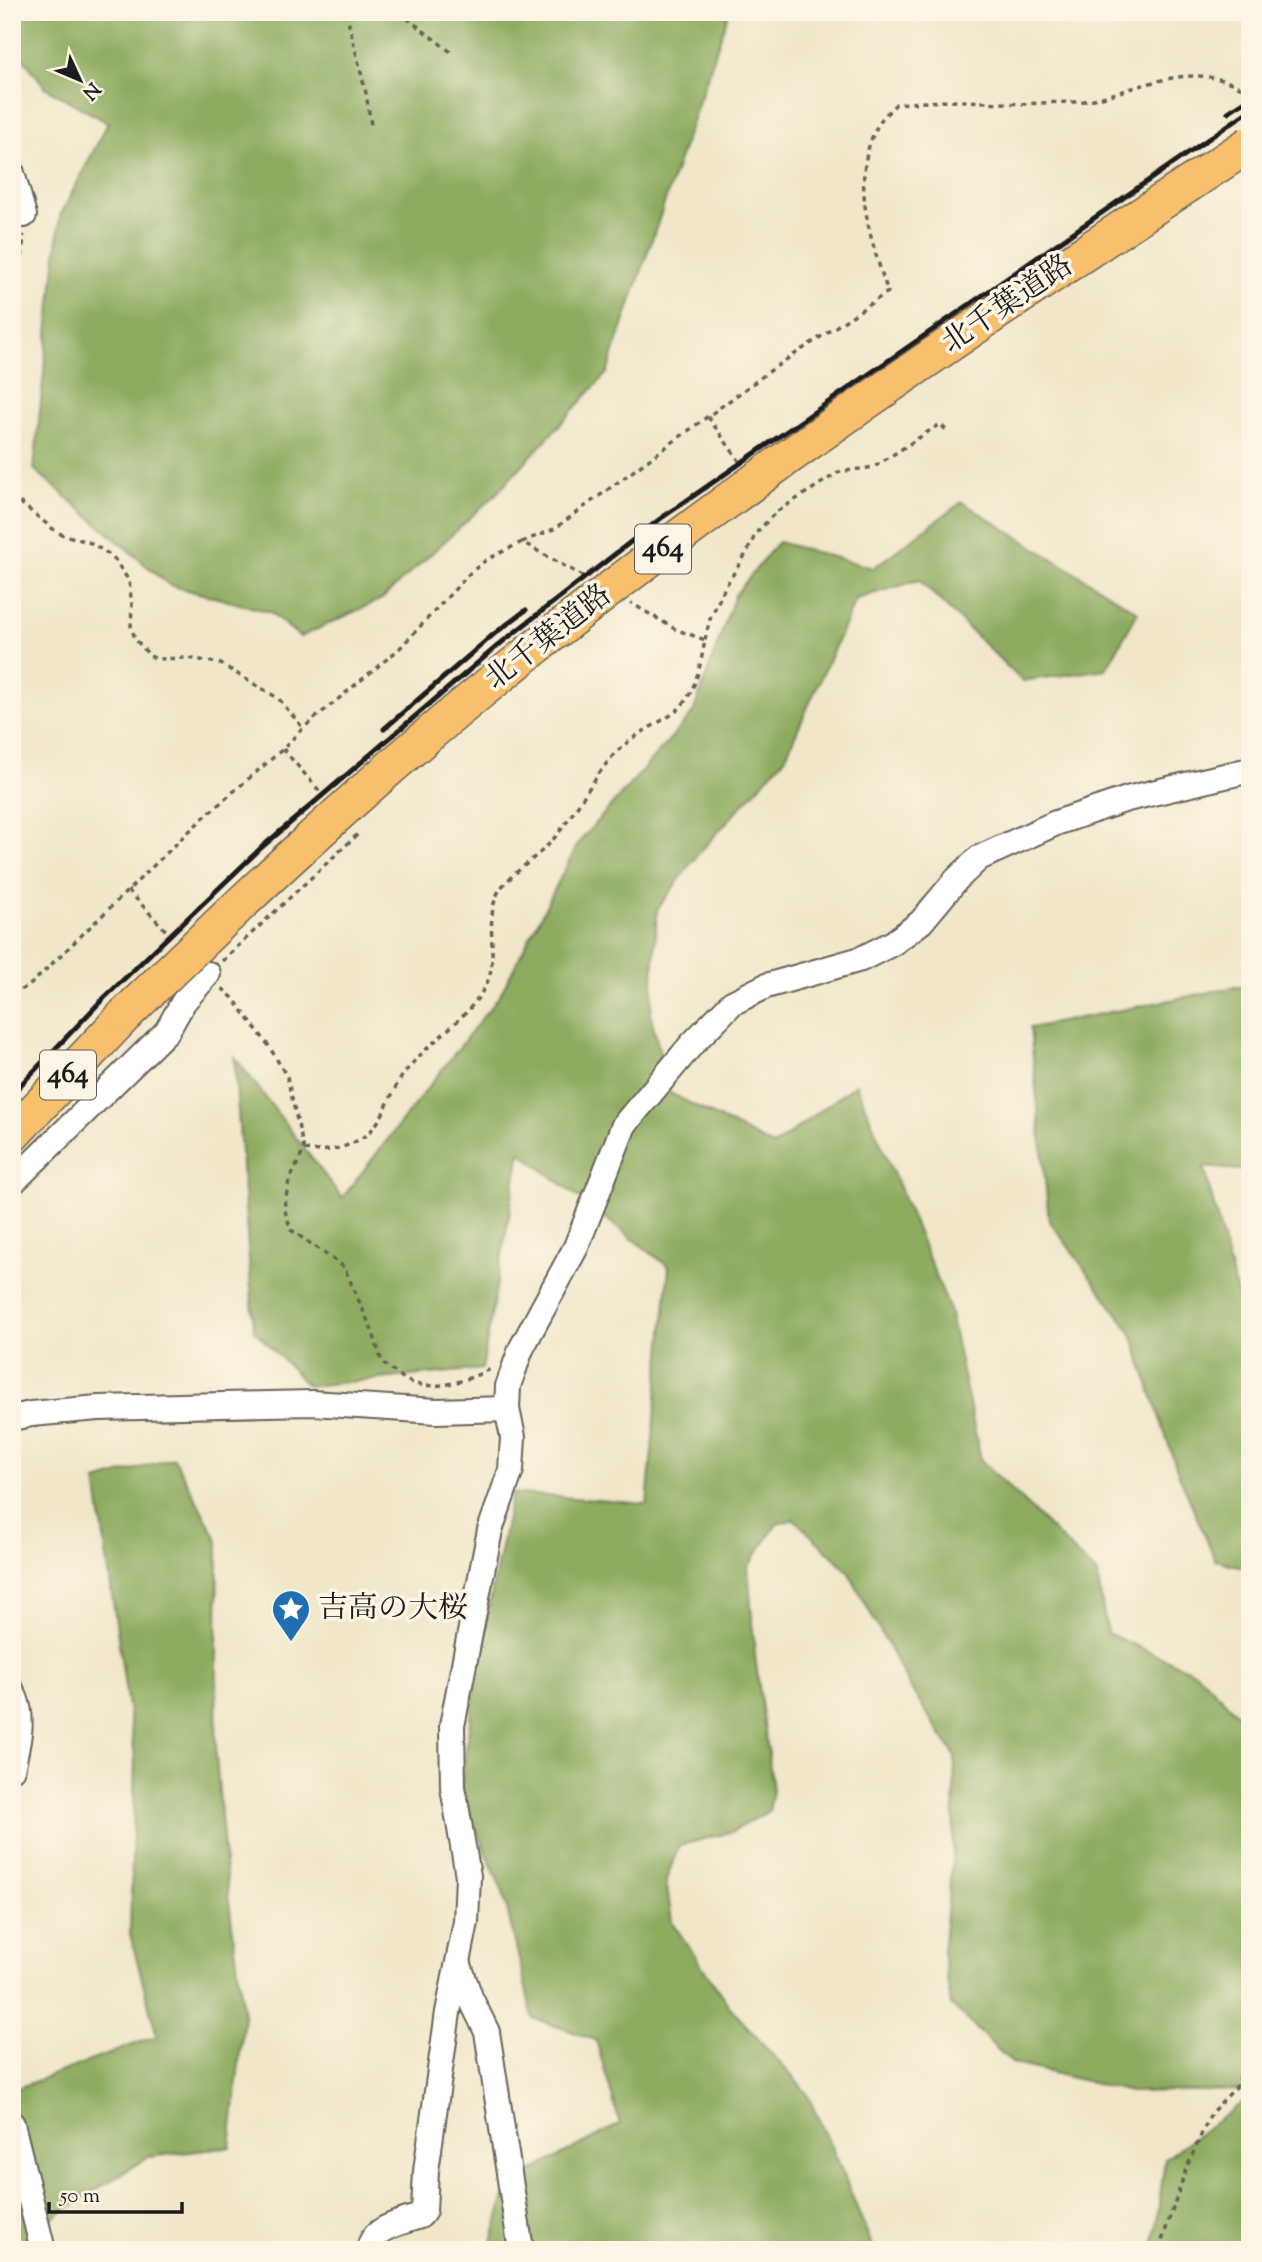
<svg xmlns="http://www.w3.org/2000/svg" width="1262" height="2262" font-family="'Sorts Mill Goudy','Noto Serif JP',serif">
<style>
.forest{fill:#8eac60;stroke:#55643e;stroke-width:2}
.lines{fill:none;stroke-linecap:round;stroke-linejoin:round}
.minor-casing{stroke:#676359;stroke-width:28}
.highway-casing{stroke:#676359;stroke-width:38}
.path{stroke:#676359;stroke-width:3.5;stroke-dasharray:5 5;stroke-linecap:butt}
.minor{stroke:#fff;stroke-width:24}
.highway{stroke:#f8bf6c;stroke-width:35}
.rail{stroke:#1c1c1c;stroke-width:5}
.highway-bridge-casing{stroke:#676359;stroke-width:38;stroke-linecap:butt}
.highway-bridge{stroke:#f8bf6c;stroke-width:35}
.labels{text-anchor:middle;dominant-baseline:central;stroke-width:7;stroke-linejoin:round;paint-order:stroke}
.shield{fill:#fcf5e5;stroke:#5f5d58;stroke-width:2}
.shield-label{font-size:28px;font-weight:bold;fill:#1c1c1c}
.street-label{font-size:30px;fill:#1c1c1c;stroke:#fcf5e5}
.poi-label{font-size:30px;fill:#1c1c1c;stroke:#fcf5e5;text-anchor:start}
</style>
<rect width="100%" height="100%" fill="#fcf5e5"/>
<filter id="ink" filterUnits="userSpaceOnUse"><feTurbulence type="fractalNoise" baseFrequency=".0143" numOctaves="2"/><feDisplacementMap in="SourceGraphic" scale="14" xChannelSelector="R" yChannelSelector="G"/><feConvolveMatrix kernelMatrix="1 2 1 2 8 2 1 2 1" color-interpolation-filters="sRGB"/></filter>
<filter id="wash" filterUnits="userSpaceOnUse"><feTurbulence type="fractalNoise" baseFrequency=".00686" numOctaves="4" result="noise"/><feDisplacementMap in="SourceGraphic" scale="28" xChannelSelector="R" yChannelSelector="G"/><feGaussianBlur stdDeviation="1.57" result="paint"/><feColorMatrix in="noise" values="0 0 0 0 0 0 0 0 0 0 0 0 0 0 0 0 0 1.4 0 .05"/><feComposite in="paint" operator="in"/></filter>
<g filter="url(#wash)">
<rect width="100%" height="100%" fill="#f1e6c9"/>
<g class="forest">
<polygon points="12,12 729,12 607,373 497,493 382,599 300,637 270,612 169,585 34,469 60,216 108,123 46,88 12,44"/>
<polygon points="962,502 1138,612 1106,669 1022,681 919,580 856,599 785,758 698,854 657,910 651,1017 670,1093 773,1146 856,1084 948,1305 981,1460 1097,1574 1107,1633 1197,1673 1250,1727 1250,2090 1130,2092 1012,2063 951,2005 943,1952 953,1853 955,1756 911,1689 848,1571 794,1519 777,1524 748,1567 755,1656 773,1790 769,1811 733,1831 679,1846 666,1880 672,1922 729,2006 806,2092 837,2159 874,2250 490,2250 508,2184 620,2124 596,2040 533,2018 503,1892 460,1792 481,1644 512,1493 647,1504 669,1267 520,1152 482,1369 308,1386 254,1330 234,1056 342,1198 500,995 579,842 693,713 735,595 778,542 873,568"/>
<polygon points="1235,987 1250,987 1250,1171 1204,1167 1245,1325 1250,1406 1250,1569 1215,1560 1177,1470 1132,1334 1049,1220 1030,1028"/>
<polygon points="174,1458 218,1541 216,1756 227,1886 244,2016 230,2147 148,2157 44,2223 31,2250 12,2250 12,2090 157,2036 130,1934 135,1757 96,1481"/>
<polygon points="1250,2097 1250,2250 1153,2250 1165,2159"/>
</g>
</g>
<g filter="url(#ink)">
<g class="lines">
<defs>
<g id="minor">
<polyline points="12,173 24,215"/>
<polyline points="12,1183 167,1031 184,1001 208,974"/>
<polyline points="12,1418 31,1414 98,1408 312,1403 436,1411 507,1409"/>
<path d="M12 1691C26 1716 18 1742 12 1769"/>
<polyline points="459,1965 470,1997 487,2032 521,2250"/>
<polyline points="12,2124 43,2250"/>
<path d="M369 2250C372 2227 400 2223 420 2216L424 2211 426 2171 448 2012 466 1922 468 1876 453 1787 452 1726 490 1530 511 1470 513 1437 507 1409 508 1386 521 1349 576 1247 624 1125 692 1044 732 1003 766 986 861 959 893 943 921 922 956 880 979 858 1056 823 1127 799 1250 770"/>
</g>
<polyline id="highway" points="12,1135 125,1015"/>
</defs>
<use href="#minor" class="minor-casing"/>
<use href="#highway" class="highway-casing"/>
<g class="path">
<polyline points="346,12 366,93 371,125"/>
<polyline points="399,12 451,52"/>
<polyline points="12,366 24,235"/>
<polyline points="708,417 740,462"/>
<polyline points="12,496 58,533 91,543 113,557 129,581 132,606 131,626 135,639 150,656 157,659 188,658 219,663 278,698 303,728"/>
<path d="M522 542 554 529 774 368 888 292C870 239 849 177 878 125 882 117 890 111 896 104 919 102 942 101 966 101 991 102 1016 105 1041 103 1055 102 1070 103 1084 101 1141 91 1192 55 1250 93"/>
<polyline points="705,640 710,619 725,587 746,554 756,533 776,512 839,472 874,467 940,424 948,432"/>
<polyline points="283,749 323,795"/>
<polyline points="128,890 170,935"/>
<polyline points="222,961 358,834 356,832"/>
<path d="M222 988 233 998 269 1046 287 1077 304 1150 289 1181 284 1208 291 1230 344 1267 373 1333 382 1363C392 1369 404 1381 416 1384 443 1390 469 1379 493 1368"/>
<polyline points="12,995 31,984 203,818 283,749 303,728 399,649 470,573 486,560 522,542 584,577"/>
<path d="M304 1150C324 1152 342 1150 360 1139 382 1127 388 1098 401 1078 424 1043 466 1023 486 985 500 957 483 919 499 891 505 879 538 856 549 844 573 818 588 785 611 758 628 738 650 728 671 715 695 699 700 667 705 640L675 629 631 603"/>
<polyline points="1159,2250 1186,2169 1211,2113 1236,2087 1250,2052"/>
</g>
<use href="#minor" class="minor"/>
<use href="#highway" class="highway"/>
<g class="rail">
<polyline points="1228,112 1250,98"/>
<polyline points="384,729 494,634 526,610"/>
<polyline points="12,1094 101,1001 262,847 501,643 660,519 1250,110"/>
</g>
<defs>
<path id="highway-bridge" d="M125 1015C231 912 338 810 452 715 704 506 976 323 1250 144"/>
</defs>
<use href="#highway-bridge" class="highway-bridge-casing"/>
<use href="#highway-bridge" class="highway-bridge"/>
</g>
</g>
<defs>
<symbol id="sight-pin" viewBox="-11 -11 22 30"><path d="M0 17L-7.5 6A9.5 9.5 0 1 1 7.5 6Z" fill="#1f6fb2" stroke="#fcf5e5"/><path d="M0-6L1.8-2.2L6-1.7L2.9 1.2L3.7 5.4L0 3.3L-3.7 5.4L-2.9 1.2L-6-1.7L-1.8-2.2Z" fill="#fff"/></symbol>
</defs>
<g fill-rule="evenodd">
<use href="#sight-pin" x="269" y="1587" width="44" height="60"/>
</g>
<g class="labels">
<g class="shield">
<rect x="635" y="524.5" width="56" height="49" rx="5"/>
<rect x="40" y="1050.5" width="56" height="49" rx="5"/>
</g>
<g class="shield-label">
<text x="663" y="549">464</text>
<text x="68" y="1075">464</text>
</g>
<g class="street-label">
<text transform="translate(1008 305) rotate(-34)">北千葉道路</text>
<text transform="translate(549 638) rotate(-38)">北千葉道路</text>
</g>
<g class="poi-label">
<text x="318" y="1609">吉高の大桜</text>
</g>
</g>
<rect width="1262" height="2262" fill="none" stroke="#fcf5e5" stroke-width="42"/>
<g transform="translate(80 80) rotate(134)" stroke="#fcf5e5" stroke-width="5" paint-order="stroke">
<path d="M0-5L12 26L0 18L-12 26Z" fill="#1c1c1c"/>
<text y="-10" font-size="19" font-weight="bold" text-anchor="middle" fill="#1c1c1c">N</text>
</g>
<path d="M49 2202v10h133v-10" fill="none" stroke="#1c1c1c" stroke-width="3.5"/>
<text x="60" y="2202" font-size="21" fill="#1c1c1c" stroke="#fcf5e5" stroke-width="5" paint-order="stroke">50 m</text>
</svg>
